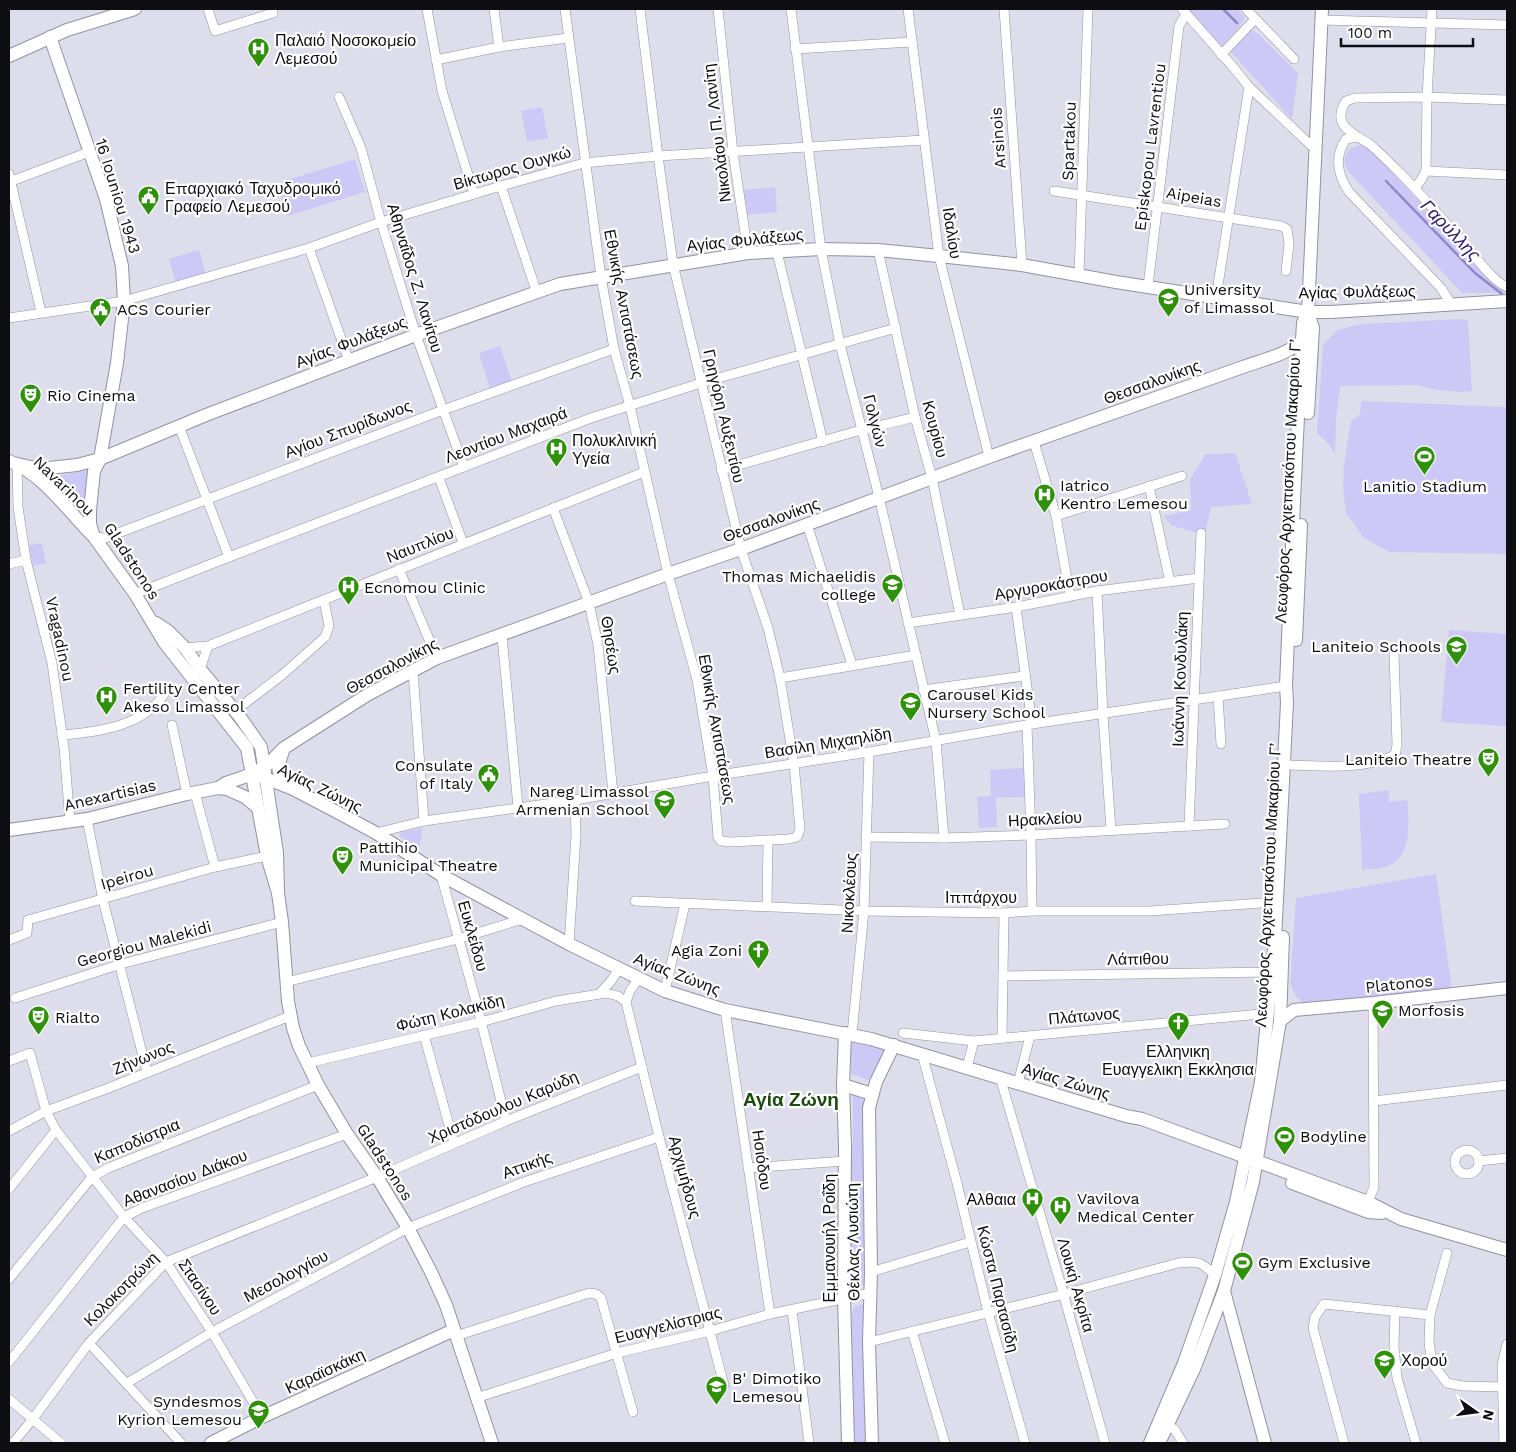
<svg xmlns="http://www.w3.org/2000/svg" width="1516" height="1452" font-family="'Work Sans',sans-serif">
<style>
.green{fill:#cdc9f6}
.lines{fill:none;stroke-linecap:round;stroke-linejoin:round}
.stream{stroke:#8f87c6;stroke-width:2.5}
.street-casing{stroke:#9392a0;stroke-width:10}
.secondary-casing{stroke:#9392a0;stroke-width:14}
.street{stroke:#fff;stroke-width:9}
.secondary{stroke:#fff;stroke-width:12}
.labels{text-anchor:middle;dominant-baseline:central;stroke-width:4.5;stroke-linejoin:round;paint-order:stroke}
.poi-label{font-size:16px;fill:#0d0d12;stroke:#fff;text-anchor:start}
.street-label{font-size:16px;fill:#0d0d12;stroke:#fff}
.water-label{font-size:18px;font-style:italic;fill:#301b67;stroke:#fff}
.quarter-label{font-size:19px;font-weight:bold;fill:#1b490f;stroke:#fff}
</style>
<rect width="100%" height="100%" fill="#deddec"/>
<g class="green">
<polygon points="1187,9 1237,9 1245,18 1236,31 1221,47"/>
<polygon points="1250,30 1255,31 1298,73 1292,119 1229,50"/>
<polygon points="542,107 548,138 527,142 521,111"/>
<path d="M1359 145 1367 146 1506 293H1462L1348 171C1343 162 1344 157 1349 149Z"/>
<polygon points="355,159 365,192 287,216 277,183"/>
<polygon points="775,187 777,212 746,215 744,190"/>
<polygon points="199,250 206,275 176,283 169,259"/>
<polygon points="1462,319 1468,321 1472,391 1462,392 1431,389 1417,385 1340,386 1336,419 1335,454 1327,442 1317,433 1323,345 1337,330 1361,324"/>
<polygon points="500,346 512,382 490,389 479,353"/>
<polygon points="1361,401 1507,407 1507,554 1389,552 1364,538 1346,513 1343,487 1344,464 1351,421 1360,415"/>
<polygon points="1235,453 1252,504 1211,507 1205,535 1172,526 1164,516 1191,510 1190,479 1206,454"/>
<polygon points="86,470 90,477 88,504 77,508 56,494 59,476"/>
<polygon points="42,543 46,563 33,566 29,545"/>
<polygon points="1449,630 1507,634 1507,726 1441,722"/>
<polygon points="1024,768 1025,797 996,798 997,827 979,828 977,797 991,796 990,770"/>
<path d="M1389 790V802L1407 800C1410 818 1411 858 1390 865 1382 869 1371 869 1362 870L1359 794Z"/>
<polygon points="423,828 419,848 399,836 401,832"/>
<polygon points="1436,874 1452,989 1313,1004 1305,1003 1297,998 1290,984 1296,898"/>
<polygon points="853,1041 885,1048 871,1079 868,1080 851,1074 851,1043"/>
<polygon points="853,1096 864,1096 865,1104 864,1284 862,1286 856,1287 850,1277 849,1144 853,1143"/>
<polygon points="862,1304 865,1306 867,1443 854,1443 851,1317 854,1307"/>
</g>
<g class="lines">
<g class="stream">
<polyline points="1223,9 1237,23"/>
<polyline points="1386,181 1475,273 1502,294"/>
</g>
<defs>
<g id="street">
<polyline points="208,9 215,31 273,13 272,9"/>
<polyline points="427,9 442,91 474,194"/>
<polyline points="494,9 499,47"/>
<polyline points="565,9 601,277 614,349 630,406 668,574 697,680 713,776 718,837 721,841 731,842 789,839 797,837 800,829 794,764 780,678 768,628 741,549 673,264 658,156 640,9"/>
<polyline points="718,9 733,152 748,253"/>
<polyline points="791,9 821,249 840,344 879,497 936,741 944,838"/>
<polyline points="908,9 939,256 989,457"/>
<polyline points="1004,9 1022,265"/>
<polyline points="1182,9 1234,68 1249,87 1316,150"/>
<polyline points="1246,9 1294,59"/>
<polyline points="1321,20 1507,25"/>
<polyline points="795,49 912,42"/>
<polyline points="1221,55 1255,19"/>
<polyline points="436,60 499,47 568,38"/>
<polyline points="339,97 361,148 381,222 416,335 464,467"/>
<path d="M1507 100 1427 97 1355 98 1346 101C1329 128 1358 135 1372 146 1382 155 1391 164 1400 173 1424 197 1447 224 1469 250 1480 262 1492 280 1507 287"/>
<path d="M1357 137 1346 139C1334 157 1337 174 1349 192L1441 288 1451 304"/>
<polyline points="1426,171 1507,175"/>
<polyline points="9,174 41,312"/>
<polyline points="9,182 89,152"/>
<polyline points="501,186 537,293"/>
<polyline points="1415,188 1421,180 1426,171 1427,97 1432,9"/>
<polyline points="1054,191 1281,226 1287,229 1289,244 1286,271"/>
<polyline points="309,248 349,361"/>
<polyline points="878,250 915,417 932,478 960,615"/>
<polyline points="777,252 823,442"/>
<polyline points="1079,275 1088,9"/>
<polyline points="1148,286 1179,26 1186,14"/>
<polyline points="1216,298 1249,87"/>
<polyline points="9,318 124,301 309,248 381,222 501,186 584,163 658,156 924,140"/>
<polyline points="179,426 229,557"/>
<polyline points="1034,442 1056,516 1070,596"/>
<polyline points="17,464 18,507 26,560 52,663 64,748 70,822"/>
<polyline points="721,470 861,430 915,417"/>
<polyline points="439,478 463,543"/>
<polyline points="1149,486 1170,582"/>
<polyline points="553,508 589,603 598,645 613,793"/>
<polyline points="1056,516 1182,476"/>
<polyline points="807,524 852,665"/>
<polyline points="94,537 105,538 443,410 614,349"/>
<polyline points="9,564 26,560"/>
<polyline points="399,569 437,658"/>
<polyline points="1097,591 1103,714 1111,831"/>
<polyline points="135,594 229,557 591,418 701,383 896,328"/>
<polyline points="1016,607 1032,724"/>
<polyline points="908,623 1016,607 1097,591 1199,578"/>
<polyline points="502,636 518,807"/>
<polyline points="185,648 208,646 644,472"/>
<polyline points="200,669 208,646"/>
<polyline points="413,671 424,821"/>
<polyline points="780,678 916,655"/>
<polyline points="923,690 1024,676"/>
<polyline points="1218,696 1221,744"/>
<polyline points="235,711 282,675 325,637 329,626 324,600"/>
<polyline points="172,725 187,794"/>
<polyline points="1027,725 1031,835 1032,911"/>
<path d="M62 735C99 732 146 726 166 691"/>
<path d="M1290 765C1325 766 1363 770 1395 755L1397 745 1394 654"/>
<polyline points="195,793 215,867"/>
<polyline points="87,819 103,900 147,1072"/>
<polyline points="1189,826 1201,533"/>
<polyline points="376,833 424,821 575,800 713,776 869,752 1032,724 1286,686"/>
<polyline points="867,837 944,838 1031,835 1225,824"/>
<polyline points="441,875 477,1005 506,1121"/>
<polyline points="635,901 864,911 1004,913 1032,911 1150,911 1277,902"/>
<polyline points="767,906 768,840"/>
<polyline points="9,940 27,933 28,920 215,867 267,856"/>
<polyline points="569,944 576,835 575,800"/>
<polyline points="1003,976 1272,972"/>
<polyline points="639,978 630,991 626,1002 659,1137 724,1385"/>
<polyline points="286,982 458,939 523,919"/>
<polyline points="665,991 685,904"/>
<polyline points="600,993 611,981 619,969"/>
<polyline points="15,998 121,964 282,922"/>
<polyline points="725,1010 770,1314"/>
<polyline points="903,1033 974,1041 1260,1014 1267,1010"/>
<polyline points="852,1034 864,911 869,752"/>
<polyline points="424,1035 454,1143"/>
<polyline points="1002,1038 1004,913"/>
<polyline points="922,1054 957,1183 988,1312 1025,1443"/>
<polyline points="9,1061 30,1053 46,1111 56,1130 124,1217 166,1262 212,1332 262,1417"/>
<polyline points="308,1063 481,1022 556,1001 606,993 618,996 626,1002"/>
<polyline points="967,1067 974,1041"/>
<polyline points="1000,1077 1062,1289 1105,1443"/>
<polyline points="1018,1083 1030,1036"/>
<polyline points="1374,1101 1507,1085"/>
<polyline points="9,1131 46,1111 106,1089 290,1016"/>
<circle cx="1467" cy="1162" r="12"/>
<polyline points="1479,1161 1507,1158"/>
<polyline points="748,1168 845,1161"/>
<polyline points="9,1189 56,1130"/>
<polyline points="1368,1202 1374,1187 1373,1003"/>
<polyline points="1447,1253 1430,1315 1429,1342 1432,1363 1447,1383 1463,1386 1502,1387"/>
<polyline points="871,1272 970,1242"/>
<polyline points="9,1279 92,1177 108,1168 318,1085"/>
<polyline points="792,1310 809,1443"/>
<polyline points="1395,1311 1394,1347 1397,1378 1416,1443"/>
<polyline points="912,1331 945,1443"/>
<polyline points="456,1336 589,1293 596,1294 601,1298 633,1412"/>
<path d="M869 1342 1064 1294 1178 1263C1198 1261 1200 1261 1215 1275"/>
<polyline points="89,1343 181,1443"/>
<polyline points="9,1362 124,1217 142,1208 347,1134"/>
<polyline points="127,1383 212,1332 408,1228 524,1182 659,1137"/>
<polyline points="476,1398 617,1353 710,1331 770,1314 871,1293"/>
<polyline points="9,1399 61,1443"/>
<polyline points="1168,1425 1175,1430 1183,1443"/>
<polyline points="13,1443 32,1420 89,1343 166,1262 377,1177 506,1121 642,1067"/>
<polyline points="1344,1443 1313,1328 1315,1317 1324,1304 1430,1315"/>
<polyline points="1504,1443 1502,1365 1507,1344"/>
</g>
<g id="secondary">
<polyline points="50,37 106,199 122,266 124,301 117,363 100,459 94,471 90,510 90,524 94,537 135,594 164,642 247,748 267,856 278,893"/>
<polyline points="9,56 67,30 135,9"/>
<polyline points="1308,413 1313,328 1308,312"/>
<path d="M9 461C42 473 68 511 92 535"/>
<polyline points="17,464 36,468 49,468 77,465 100,459 206,415 416,335 560,284 748,253 821,249 878,250 939,256 1022,265 1116,282 1308,312 1331,312 1507,301"/>
<polyline points="156,623 168,631 185,648 200,669 240,717 261,747 277,853 278,893 282,922 288,1001 293,1028 299,1046 318,1085 347,1134 377,1177 408,1228 431,1272 446,1305 492,1443"/>
<polyline points="1296,640 1301,525"/>
<path d="M283 751C277 768 275 773 289 786"/>
<polyline points="252,773 293,789 337,812 376,833 441,875 569,944 665,991 725,1010 871,1039 1126,1116 1142,1119 1368,1202 1401,1219 1507,1250"/>
<path d="M218 788 226 783 244 777 265 767 284 748 367 695 437 658 668 574 741 549 989 457 1243 367C1262 360 1286 355 1302 341"/>
<polyline points="227,789 245,797 258,808"/>
<polyline points="9,830 87,819 187,794 218,788 226,789"/>
<polyline points="1280,1021 1294,1010 1373,1003 1507,988"/>
<polyline points="845,1033 843,1085 845,1146 844,1298 848,1443"/>
<polyline points="843,1085 872,1094"/>
<polyline points="1292,1183 1368,1212 1382,1213"/>
<polyline points="1224,1291 1265,1443"/>
<polyline points="211,1443 262,1417 454,1330"/>
<polyline points="872,1443 869,1342 871,1272 869,1108 876,1082 894,1045"/>
<path d="M1150 1443 1184 1363 1215 1275 1236 1202 1261 1082 1275 939 1287 703 1286 686C1291 565 1296 444 1303 323L1308 312 1322 9"/>
<polyline points="1159,1443 1194,1369 1224,1291 1253,1182 1280,1021 1283,937"/>
</g>
</defs>
<use href="#street" class="street-casing"/>
<use href="#secondary" class="secondary-casing"/>
<use href="#street" class="street"/>
<use href="#secondary" class="secondary"/>
</g>
<defs>
<symbol id="hospital-pin" viewBox="-11 -11 22 30"><path d="M0 17L-7.5 6A9.5 9.5 0 1 1 7.5 6Z" fill="#2f9009" stroke="#fff"/><path d="M-5-5h3v3.5h4V-5h3V5h-3V1.5h-4V5h-3Z" fill="#fff"/></symbol>
<symbol id="civic-pin" viewBox="-11 -11 22 30"><path d="M0 17L-7.5 6A9.5 9.5 0 1 1 7.5 6Z" fill="#2f9009" stroke="#fff"/><path d="M-.6-6.5H3V-4.5H.6V-3L4-1V1h2V6H-6V1h2V-1L-.6-3ZM-1.2 2.5V6h2.4V2.5Z" fill="#fff"/></symbol>
<symbol id="university-pin" viewBox="-11 -11 22 30"><path d="M0 17L-7.5 6A9.5 9.5 0 1 1 7.5 6Z" fill="#2f9009" stroke="#fff"/><path d="M0-5L7-2L0 1L-7-2ZM-4 1L0 2.5L4 1V4Q0 6-4 4Z" fill="#fff"/></symbol>
<symbol id="theatre-pin" viewBox="-11 -11 22 30"><path d="M0 17L-7.5 6A9.5 9.5 0 1 1 7.5 6Z" fill="#2f9009" stroke="#fff"/><path d="M-5-5.5Q0-4 5-5.5V0Q5 5 0 6Q-5 5-5 0ZM-3.3-2.5H-1v1.5H-3.3ZM1-2.5H3.3v1.5H1ZM-2.8 1Q0 5.5 2.8 1Z" fill="#fff"/></symbol>
<symbol id="stadium-pin" viewBox="-11 -11 22 30"><path d="M0 17L-7.5 6A9.5 9.5 0 1 1 7.5 6Z" fill="#2f9009" stroke="#fff"/><path d="M0-5a6.5 5 0 1 0 0 10a6.5 5 0 1 0 0-10ZM-3.5-1.8h7v3.6h-7Z" fill="#fff"/></symbol>
<symbol id="school-pin" viewBox="-11 -11 22 30"><path d="M0 17L-7.5 6A9.5 9.5 0 1 1 7.5 6Z" fill="#2f9009" stroke="#fff"/><path d="M0-5L7-2L0 1L-7-2ZM-4 1L0 2.5L4 1V4Q0 6-4 4Z" fill="#fff"/></symbol>
<symbol id="church-pin" viewBox="-11 -11 22 30"><path d="M0 17L-7.5 6A9.5 9.5 0 1 1 7.5 6Z" fill="#2f9009" stroke="#fff"/><path d="M-1.2-6h2.4v3.5h3.3v2.4h-3.3V6h-2.4V-.1h-3.3v-2.4h3.3Z" fill="#fff"/></symbol>
</defs>
<g fill-rule="evenodd">
<use href="#hospital-pin" x="246" y="36" width="25" height="34"/>
<use href="#civic-pin" x="136" y="184" width="25" height="34"/>
<use href="#university-pin" x="1156" y="286" width="25" height="34"/>
<use href="#civic-pin" x="88" y="296" width="25" height="34"/>
<use href="#theatre-pin" x="18" y="382" width="25" height="34"/>
<use href="#hospital-pin" x="544" y="436" width="25" height="34"/>
<use href="#stadium-pin" x="1412" y="444" width="25" height="34"/>
<use href="#hospital-pin" x="1032" y="482" width="25" height="34"/>
<use href="#school-pin" x="880" y="572" width="25" height="34"/>
<use href="#hospital-pin" x="336" y="574" width="25" height="34"/>
<use href="#school-pin" x="1444" y="634" width="25" height="34"/>
<use href="#hospital-pin" x="94" y="684" width="25" height="34"/>
<use href="#school-pin" x="898" y="690" width="25" height="34"/>
<use href="#theatre-pin" x="1476" y="746" width="25" height="34"/>
<use href="#civic-pin" x="476" y="762" width="25" height="34"/>
<use href="#school-pin" x="652" y="788" width="25" height="34"/>
<use href="#theatre-pin" x="330" y="844" width="25" height="34"/>
<use href="#church-pin" x="746" y="938" width="25" height="34"/>
<use href="#school-pin" x="1370" y="998" width="25" height="34"/>
<use href="#theatre-pin" x="26" y="1004" width="25" height="34"/>
<use href="#church-pin" x="1166" y="1010" width="25" height="34"/>
<use href="#stadium-pin" x="1272" y="1124" width="25" height="34"/>
<use href="#hospital-pin" x="1020" y="1186" width="25" height="34"/>
<use href="#hospital-pin" x="1048" y="1194" width="25" height="34"/>
<use href="#stadium-pin" x="1230" y="1250" width="25" height="34"/>
<use href="#school-pin" x="1372" y="1348" width="25" height="34"/>
<use href="#school-pin" x="704" y="1374" width="25" height="34"/>
<use href="#school-pin" x="246" y="1398" width="25" height="34"/>
</g>
<g class="labels">
<g class="poi-label">
<text x="275" y="40">Παλαιό Νοσοκομείο<tspan x="275" dy="18">Λεμεσού</tspan></text>
<text x="165" y="188">Επαρχιακό Ταχυδρομικό<tspan x="165" dy="18">Γραφείο Λεμεσού</tspan></text>
<text x="1184" y="289">University<tspan x="1184" dy="18">of Limassol</tspan></text>
<text x="117" y="309">ACS Courier</text>
<text x="47" y="395">Rio Cinema</text>
<text x="572" y="440">Πολυκλινική<tspan x="572" dy="18">Υγεία</tspan></text>
<text x="1060" y="485">Iatrico<tspan x="1060" dy="18">Kentro Lemesou</tspan></text>
<text x="1425" y="486" text-anchor="middle">Lanitio Stadium</text>
<text x="876" y="576" text-anchor="end">Thomas Michaelidis<tspan x="876" dy="18">college</tspan></text>
<text x="364" y="587">Ecnomou Clinic</text>
<text x="1441" y="646" text-anchor="end">Laniteio Schools</text>
<text x="123" y="688">Fertility Center<tspan x="123" dy="18">Akeso Limassol</tspan></text>
<text x="927" y="694">Carousel Kids<tspan x="927" dy="18">Nursery School</tspan></text>
<text x="1472" y="759" text-anchor="end">Laniteio Theatre</text>
<text x="473" y="765" text-anchor="end">Consulate<tspan x="473" dy="18">of Italy</tspan></text>
<text x="649" y="791" text-anchor="end">Nareg Limassol<tspan x="649" dy="18">Armenian School</tspan></text>
<text x="359" y="847">Pattihio<tspan x="359" dy="18">Municipal Theatre</tspan></text>
<text x="742" y="950" text-anchor="end">Agia Zoni</text>
<text x="1398" y="1010">Morfosis</text>
<text x="55" y="1017">Rialto</text>
<text x="1178" y="1051" text-anchor="middle">Ελληνικη<tspan x="1178" dy="18">Ευαγγελικη Εκκλησια</tspan></text>
<text x="1300" y="1136">Bodyline</text>
<text x="1077" y="1198">Vavilova<tspan x="1077" dy="18">Medical Center</tspan></text>
<text x="1016" y="1199" text-anchor="end">Αλθαια</text>
<text x="1258" y="1262">Gym Exclusive</text>
<text x="1401" y="1360">Χορού</text>
<text x="732" y="1378">B' Dimotiko<tspan x="732" dy="18">Lemesou</tspan></text>
<text x="242" y="1401" text-anchor="end">Syndesmos<tspan x="242" dy="18">Kyrion Lemesou</tspan></text>
</g>
<g class="street-label">
<text transform="translate(717 133) rotate(-97)">Νικολάου Π. Λανίτη</text>
<text transform="translate(998 138) rotate(-94)">Arsinois</text>
<text transform="translate(1069 141) rotate(-88)">Spartakou</text>
<text transform="translate(1150 147) rotate(-83)">Episkopou Lavrentiou</text>
<text transform="translate(512 168) rotate(-16)">Βίκτωρος Ουγκώ</text>
<text transform="translate(118 196) rotate(73)">16 Iouniou 1943</text>
<text transform="translate(1194 197) rotate(10)">Aipeias</text>
<text transform="translate(952 233) rotate(81)">Ιδαλίου</text>
<text transform="translate(745 240) rotate(-6)">Αγίας Φυλάξεως</text>
<text transform="translate(415 278) rotate(73)">Αθηναΐδος Ζ. Λανίτου</text>
<text transform="translate(1357 292) rotate(-1)">Αγίας Φυλάξεως</text>
<text transform="translate(624 304) rotate(79)">Εθνικής Αντιστάσεως</text>
<text transform="translate(351 342) rotate(-21)">Αγίας Φυλάξεως</text>
<text transform="translate(1152 382) rotate(-20)">Θεσσαλονίκης</text>
<text transform="translate(724 416) rotate(77)">Γρηγόρη Αυξεντίου</text>
<text transform="translate(875 421) rotate(76)">Γολγών</text>
<text transform="translate(348 429) rotate(-21)">Αγίου Σπυρίδωνος</text>
<text transform="translate(935 429) rotate(75)">Κουρίου</text>
<text transform="translate(506 435) rotate(-21)">Λεοντίου Μαχαιρά</text>
<text transform="translate(1288 481) rotate(-87)">Λεωφόρος Αρχιεπισκόπου Μακαρίου Γ’</text>
<text transform="translate(64 486) rotate(44)">Navarinou</text>
<text transform="translate(771 520) rotate(-20)">Θεσσαλονίκης</text>
<text transform="translate(420 545) rotate(-22)">Ναυπλίου</text>
<text transform="translate(132 561) rotate(57)">Gladstonos</text>
<text transform="translate(1051 585) rotate(-10)">Αργυροκάστρου</text>
<text transform="translate(60 639) rotate(78)">Vragadinou</text>
<text transform="translate(611 645) rotate(81)">Θησέως</text>
<text transform="translate(392 666) rotate(-28)">Θεσσαλονίκης</text>
<text transform="translate(1180 679) rotate(-88)">Ιωάννη Κονδυλάκη</text>
<text transform="translate(717 729) rotate(80)">Εθνικής Αντιστάσεως</text>
<text transform="translate(828 743) rotate(-9)">Βασίλη Μιχαηλίδη</text>
<text transform="translate(320 788) rotate(26)">Αγίας Ζώνης</text>
<text transform="translate(110 795) rotate(-13)">Anexartisias</text>
<text transform="translate(1045 819) rotate(-3)">Ηρακλείου</text>
<text transform="translate(127 877) rotate(-16)">Ipeirou</text>
<text transform="translate(1268 885) rotate(-87)">Λεωφόρος Αρχιεπισκόπου Μακαρίου Γ’</text>
<text transform="translate(849 893) rotate(-87)">Νικοκλέους</text>
<text x="981" y="897">Ιππάρχου</text>
<text transform="translate(473 936) rotate(74)">Ευκλείδου</text>
<text transform="translate(144 944) rotate(-15)">Georgiou Malekidi</text>
<text transform="translate(1138 959) rotate(-1)">Λάπιθου</text>
<text transform="translate(677 974) rotate(21)">Αγίας Ζώνης</text>
<text transform="translate(1399 984) rotate(-6)">Platonos</text>
<text transform="translate(450 1013) rotate(-14)">Φώτη Κολακίδη</text>
<text transform="translate(1084 1016) rotate(-5)">Πλάτωνος</text>
<text transform="translate(143 1058) rotate(-22)">Ζήνωνος</text>
<text transform="translate(1066 1081) rotate(17)">Αγίας Ζώνης</text>
<text transform="translate(503 1107) rotate(-23)">Χριστόδουλου Καρύδη</text>
<text transform="translate(137 1141) rotate(-23)">Καποδίστρια</text>
<text transform="translate(762 1160) rotate(82)">Ησιόδου</text>
<text transform="translate(385 1162) rotate(57)">Gladstonos</text>
<text transform="translate(527 1165) rotate(-20)">Αττικής</text>
<text transform="translate(685 1177) rotate(75)">Αρχιμήδους</text>
<text transform="translate(185 1178) rotate(-21)">Αθανασίου Διάκου</text>
<text transform="translate(829 1238) rotate(-90)">Εμμανουήλ Ροΐδη</text>
<text transform="translate(853 1242) rotate(-91)">Θέκλας Λυσιώτη</text>
<text transform="translate(286 1276) rotate(-28)">Μεσολογγίου</text>
<text transform="translate(1076 1285) rotate(74)">Λουκή Ακρίτα</text>
<text transform="translate(200 1287) rotate(56)">Στασίνου</text>
<text transform="translate(121 1289) rotate(-45)">Κολοκοτρώνη</text>
<text transform="translate(998 1289) rotate(76)">Κώστα Παρτασίδη</text>
<text transform="translate(668 1325) rotate(-14)">Ευαγγελίστριας</text>
<text transform="translate(325 1371) rotate(-25)">Καραϊσκάκη</text>
</g>
<g class="water-label">
<text transform="translate(1451 230) rotate(46)">Γαρύλλης</text>
</g>
<g class="quarter-label">
<text x="791" y="1099">Αγία Ζώνη</text>
</g>
</g>
<rect width="1516" height="1452" fill="none" stroke="#0d0d12" stroke-width="20"/>
<g transform="translate(1476 1412) rotate(104)" stroke="#ffffff" stroke-width="4" paint-order="stroke">
<path d="M0-4L9 19L0 12L-9 19Z" fill="#0d0d12"/>
<text y="-8" font-size="14" font-weight="bold" text-anchor="middle" fill="#0d0d12">N</text>
</g>
<path d="M1341 38v8h132v-8" fill="none" stroke="#0d0d12" stroke-width="2.5"/>
<text x="1348" y="38" font-size="15" fill="#0d0d12" stroke="#ffffff" stroke-width="4" paint-order="stroke">100 m</text>
</svg>
